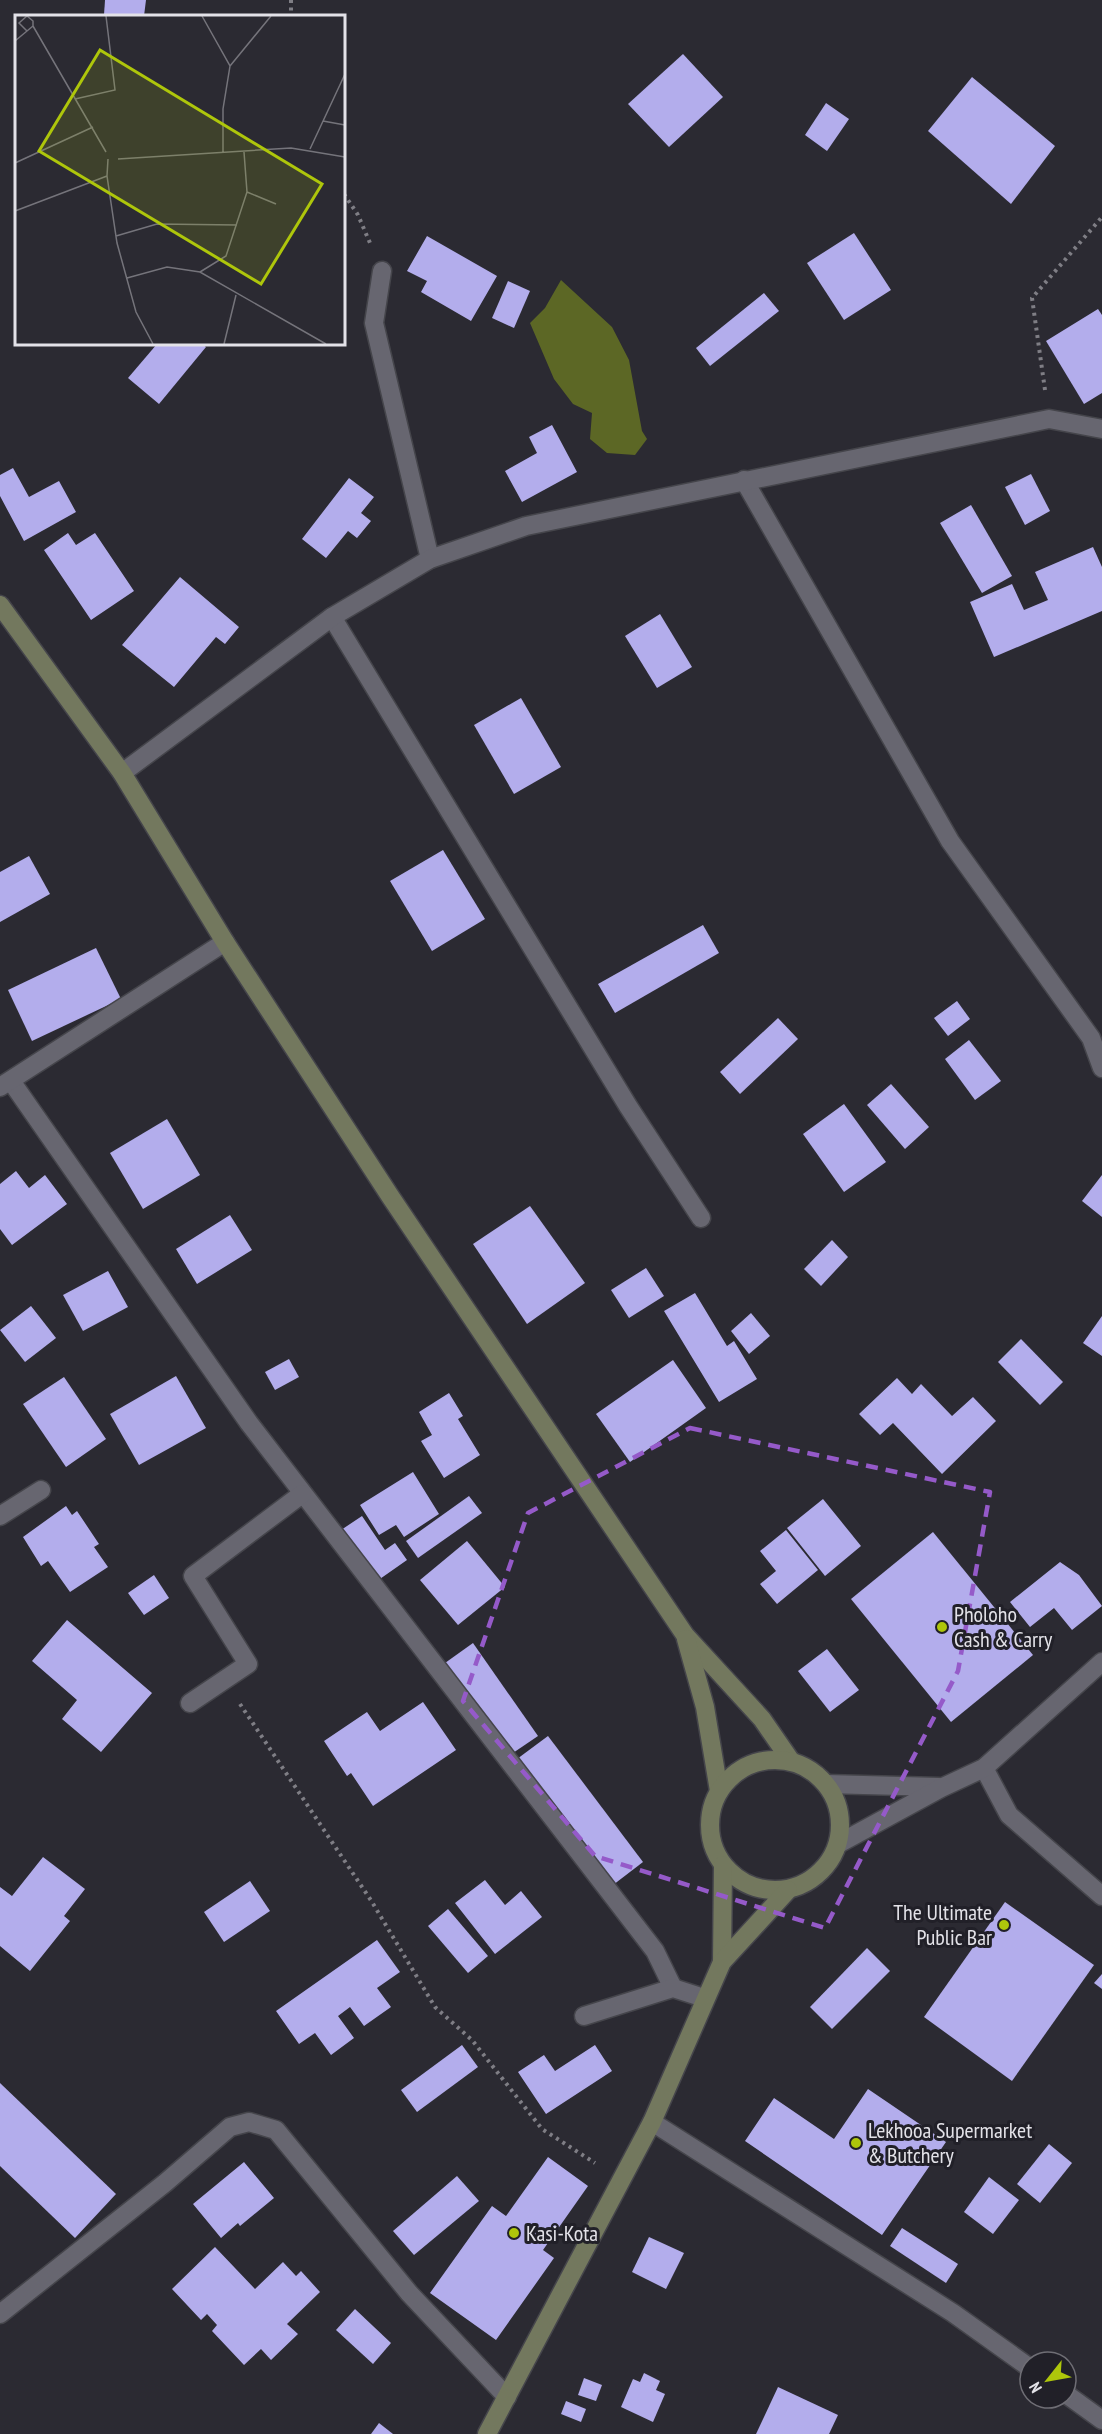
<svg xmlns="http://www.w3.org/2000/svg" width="1102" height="2434" font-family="'PT Sans Narrow',sans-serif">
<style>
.forest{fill:#5c6725}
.building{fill:#b3adec}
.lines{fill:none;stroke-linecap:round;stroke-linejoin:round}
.lane-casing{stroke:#45454b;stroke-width:21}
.street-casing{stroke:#45454b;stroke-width:21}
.secondary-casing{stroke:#45454b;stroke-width:21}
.path{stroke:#7f7e85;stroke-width:4;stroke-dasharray:3 4.5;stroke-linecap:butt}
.lane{stroke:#676670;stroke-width:18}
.street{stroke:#676670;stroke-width:18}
.secondary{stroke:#73785e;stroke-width:18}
.marked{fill:none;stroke:#955ac9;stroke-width:4.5;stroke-dasharray:12 8;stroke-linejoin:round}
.poi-dot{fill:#aec60b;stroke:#212028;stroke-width:2}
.labels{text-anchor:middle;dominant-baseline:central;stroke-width:6;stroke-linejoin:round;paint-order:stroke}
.poi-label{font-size:22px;fill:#e3e2e8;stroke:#212028;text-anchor:start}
.inset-road{fill:none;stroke:#75747b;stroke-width:1.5}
.view{fill:#aec60b;fill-opacity:0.15;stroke:#aec60b;stroke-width:3}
.inset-edge{fill:none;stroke:#e3e2e8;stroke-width:3}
</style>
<rect width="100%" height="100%" fill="#2b2a32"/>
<polygon class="forest" points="561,280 612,327 629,360 642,431 647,439 635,455 607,453 590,439 592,413 573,404 554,379 530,323 545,308"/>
<g class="building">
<polygon points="105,0 146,0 144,16 104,15"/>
<polygon points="683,54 723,97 669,147 628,104"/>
<polygon points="972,77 1055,146 1011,204 928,131"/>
<polygon points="826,103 849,119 827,151 805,135"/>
<polygon points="854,233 891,290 844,320 807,263"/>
<polygon points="427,236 497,276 471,321 421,292 427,281 407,271"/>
<polygon points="508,281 530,291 514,328 492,318"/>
<polygon points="764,293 779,311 710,366 696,348"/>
<polygon points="1098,309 1102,315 1102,393 1084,404 1046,341"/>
<polygon points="157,344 202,344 206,347 159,404 128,378"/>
<polygon points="552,425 577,472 522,502 505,471 537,453 529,437"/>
<polygon points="13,468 29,497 59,481 76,512 24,541 0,496 0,475"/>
<polygon points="1031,474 1050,511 1025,525 1005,487"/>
<polygon points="349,478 374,497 361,513 371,521 357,538 348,531 326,558 302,539"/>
<polygon points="971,505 1012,576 982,593 940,523"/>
<polygon points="68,533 76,545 95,533 134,591 91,620 44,550"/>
<polygon points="1093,547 1102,567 1102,611 994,657 970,602 1012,584 1024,610 1048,600 1035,572"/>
<polygon points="180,577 239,627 225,644 216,637 174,687 122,645"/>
<polygon points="660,614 692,667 657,688 625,636"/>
<polygon points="521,698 561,767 514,794 474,725"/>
<polygon points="443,850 485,919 432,951 390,881"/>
<polygon points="29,856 50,894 0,922 0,872"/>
<polygon points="703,925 719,953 615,1013 598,984"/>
<polygon points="96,948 121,999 32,1041 8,990"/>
<polygon points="957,1001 970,1019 948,1036 934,1018"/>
<polygon points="778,1018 798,1039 740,1094 720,1072"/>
<polygon points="969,1040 1001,1081 975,1100 945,1059"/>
<polygon points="891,1084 929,1127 905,1149 867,1105"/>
<polygon points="844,1104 886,1162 844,1192 803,1134"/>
<polygon points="167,1119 200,1175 143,1209 110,1153"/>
<polygon points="16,1171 29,1188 45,1175 67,1204 12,1245 0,1229 0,1184"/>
<polygon points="1102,1175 1102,1217 1082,1201"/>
<polygon points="530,1206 585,1283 527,1324 473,1244"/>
<polygon points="230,1215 252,1250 197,1284 176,1249"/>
<polygon points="832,1240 848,1257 821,1286 804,1269"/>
<polygon points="646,1268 664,1296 629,1318 611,1290"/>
<polygon points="108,1271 128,1307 83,1331 63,1295"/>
<polygon points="695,1293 727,1346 734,1341 757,1379 719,1402 664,1311"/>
<polygon points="31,1306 56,1338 25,1362 0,1330"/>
<polygon points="751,1313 770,1336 749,1354 731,1331"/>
<polygon points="1102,1316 1102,1356 1083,1343"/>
<polygon points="1021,1339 1063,1382 1040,1405 998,1362"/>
<polygon points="289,1359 299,1377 275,1390 265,1372"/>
<polygon points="673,1360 706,1408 630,1462 596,1414"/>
<polygon points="176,1376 206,1428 139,1465 110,1414"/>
<polygon points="64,1377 106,1439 66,1467 23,1404"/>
<polygon points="897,1378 912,1394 921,1384 952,1416 973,1397 996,1421 942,1474 893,1423 880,1435 859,1414"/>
<polygon points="449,1393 463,1416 458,1419 480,1455 444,1478 421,1441 432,1435 419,1412"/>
<polygon points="413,1472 439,1514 404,1537 396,1525 379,1535 360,1505"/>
<polygon points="469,1496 482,1513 418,1558 406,1541"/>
<polygon points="823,1499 861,1546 825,1576 787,1528"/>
<polygon points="66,1506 72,1515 77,1511 99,1544 94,1547 108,1567 70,1592 48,1561 41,1566 23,1537"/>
<polygon points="362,1516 385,1550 395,1543 407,1560 377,1581 341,1530"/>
<polygon points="786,1530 818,1570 777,1604 760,1584 776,1571 760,1551"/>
<polygon points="933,1532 1033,1655 951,1722 851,1599"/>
<polygon points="467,1541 505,1587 458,1625 420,1580"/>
<polygon points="1060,1562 1079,1575 1102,1606 1072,1630 1054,1608 1030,1627 1010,1602"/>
<polygon points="154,1575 169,1598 144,1615 128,1593"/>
<polygon points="67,1620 152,1693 101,1752 62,1719 77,1700 32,1661"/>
<polygon points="473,1643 538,1736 510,1755 445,1663"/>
<polygon points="827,1649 859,1690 830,1712 798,1671"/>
<polygon points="423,1702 456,1750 373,1806 351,1773 347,1776 324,1741 367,1712 380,1731"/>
<polygon points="548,1736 643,1862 613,1885 517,1759"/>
<polygon points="43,1857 85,1889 64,1916 70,1921 30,1971 0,1946 0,1887 12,1896"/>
<polygon points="485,1880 505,1905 521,1891 542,1917 495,1954 455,1903"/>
<polygon points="250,1881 270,1911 224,1942 204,1912"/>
<polygon points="1005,1902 1094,1965 1012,2081 924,2017"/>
<polygon points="448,1909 488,1956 468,1973 428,1926"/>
<polygon points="377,1940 400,1972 377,1988 391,2007 364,2026 350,2007 338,2016 354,2038 331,2055 315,2033 299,2044 276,2011"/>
<polygon points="867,1948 890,1971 832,2029 810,2007"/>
<polygon points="1102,1974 1102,1989 1094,1983"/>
<polygon points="462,2045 478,2067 417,2112 401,2090"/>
<polygon points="595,2045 612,2071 546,2114 518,2072 544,2055 555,2071"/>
<polygon points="0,2083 116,2194 75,2238 0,2166"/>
<polygon points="868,2089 946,2142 882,2235 745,2141 774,2098 834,2139"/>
<polygon points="1049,2144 1072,2163 1040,2203 1017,2184"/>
<polygon points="548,2157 588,2186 543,2250 554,2258 496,2340 430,2293 492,2206 506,2216"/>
<polygon points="244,2162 274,2198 240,2226 238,2223 221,2238 193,2204"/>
<polygon points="457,2176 479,2201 414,2255 393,2231"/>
<polygon points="989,2177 1019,2200 993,2234 964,2212"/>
<polygon points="902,2228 958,2264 946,2283 890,2246"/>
<polygon points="649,2237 684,2253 666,2289 632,2272"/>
<polygon points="215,2247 255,2289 283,2262 296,2276 301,2271 320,2292 287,2324 298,2334 271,2360 261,2349 244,2365 212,2331 217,2325 207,2314 201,2320 172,2289"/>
<polygon points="355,2309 391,2343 373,2364 336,2330"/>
<polygon points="644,2373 660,2381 656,2390 665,2394 653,2422 621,2407 633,2379 640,2382"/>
<polygon points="584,2378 602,2385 596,2401 578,2395"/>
<polygon points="778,2387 838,2415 829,2434 756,2434"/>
<polygon points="566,2401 586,2409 581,2422 561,2414"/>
<polygon points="379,2423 393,2434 371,2434"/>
</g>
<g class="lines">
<defs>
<g id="lane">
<polyline points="332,617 628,1106 701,1218"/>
<polyline points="11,1081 249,1423 655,1951 673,1988"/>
<polyline points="0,1516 41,1490"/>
<polyline points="190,1703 248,1664 193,1576 302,1494"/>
<polyline points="584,2016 673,1988 704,1998"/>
</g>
<g id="street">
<polyline points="382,271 374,323 430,559"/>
<polyline points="744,480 950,841 1091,1038 1102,1068"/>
<polyline points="122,773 332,617 430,559 526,526 1049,419 1102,429"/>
<polyline points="0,1087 225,942"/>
<polyline points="984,1768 1009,1815 1102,1896"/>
<polyline points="826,1784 939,1787"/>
<polyline points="838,1844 941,1788 984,1768 1102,1662"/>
<polyline points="652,2122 953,2313 1030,2368"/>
<polyline points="0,2314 165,2183 230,2127 249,2122 276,2130 409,2293 507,2397"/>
<polyline points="1066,2394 1102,2420"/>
</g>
<g id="secondary">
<polyline points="0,605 122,773 225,942 390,1196 685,1635 762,1719 791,1761"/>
<polyline points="686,1639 705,1707 719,1791"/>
<circle cx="775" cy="1825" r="65"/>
<polyline points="722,1962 723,1865"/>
<polyline points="487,2434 652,2122 722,1962 788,1890"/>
</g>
</defs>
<use href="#lane" class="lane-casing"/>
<use href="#street" class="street-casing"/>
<use href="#secondary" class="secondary-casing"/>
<g class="path">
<polyline points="291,0 291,16"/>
<polyline points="344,194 358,215 370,243"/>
<polyline points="1045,390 1032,298 1102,217"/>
<polyline points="240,1704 372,1902 435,2007 472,2040 542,2129 595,2163"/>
</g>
<use href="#lane" class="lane"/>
<use href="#street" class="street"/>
<use href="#secondary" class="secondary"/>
</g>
<path class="marked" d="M690 1428 990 1492 958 1671 825 1928 595 1856 463 1701 528 1513Z"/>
<g class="poi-dot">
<circle cx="942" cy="1627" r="6"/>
<circle cx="1004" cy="1925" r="6"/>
<circle cx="856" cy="2143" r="6"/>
<circle cx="514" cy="2233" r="6"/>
</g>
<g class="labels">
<g class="poi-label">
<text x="954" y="1614">Pholoho<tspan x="954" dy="25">Cash &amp; Carry</tspan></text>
<text x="992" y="1912" text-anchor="end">The Ultimate<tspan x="992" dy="25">Public Bar</tspan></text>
<text x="868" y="2130">Lekhooa Supermarket<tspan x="868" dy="25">&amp; Butchery</tspan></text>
<text x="526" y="2233">Kasi-Kota</text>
</g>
</g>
<g transform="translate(15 15)">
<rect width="330" height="330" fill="#2b2a32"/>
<path class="inset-road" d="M187 1 215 51 208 94V138M18 11 91 137M0 26 18 11V6L12 1 4 8 12 16M215 51 256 1M60 84 100 75 91 1M308 106 330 110M295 134 330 59M93 144 92 161 102 228 121 297 138 329M103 144 276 133 330 142M0 148 78 112M232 177 261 189M0 196 92 161M101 221 142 209 222 210M185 257 211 241 232 177 229 137M112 263 152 252 185 257 311 329M209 329 221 280"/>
<path class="view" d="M85 35 307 169 246 269 24 136Z"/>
<rect width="330" height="330" class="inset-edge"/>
</g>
<g transform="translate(1048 2380) rotate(239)"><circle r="28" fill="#212028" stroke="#6f6e75" stroke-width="1.5"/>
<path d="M0-4.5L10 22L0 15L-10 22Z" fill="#aec60b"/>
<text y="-9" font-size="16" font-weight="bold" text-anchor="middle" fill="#e3e2e8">N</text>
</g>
</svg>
